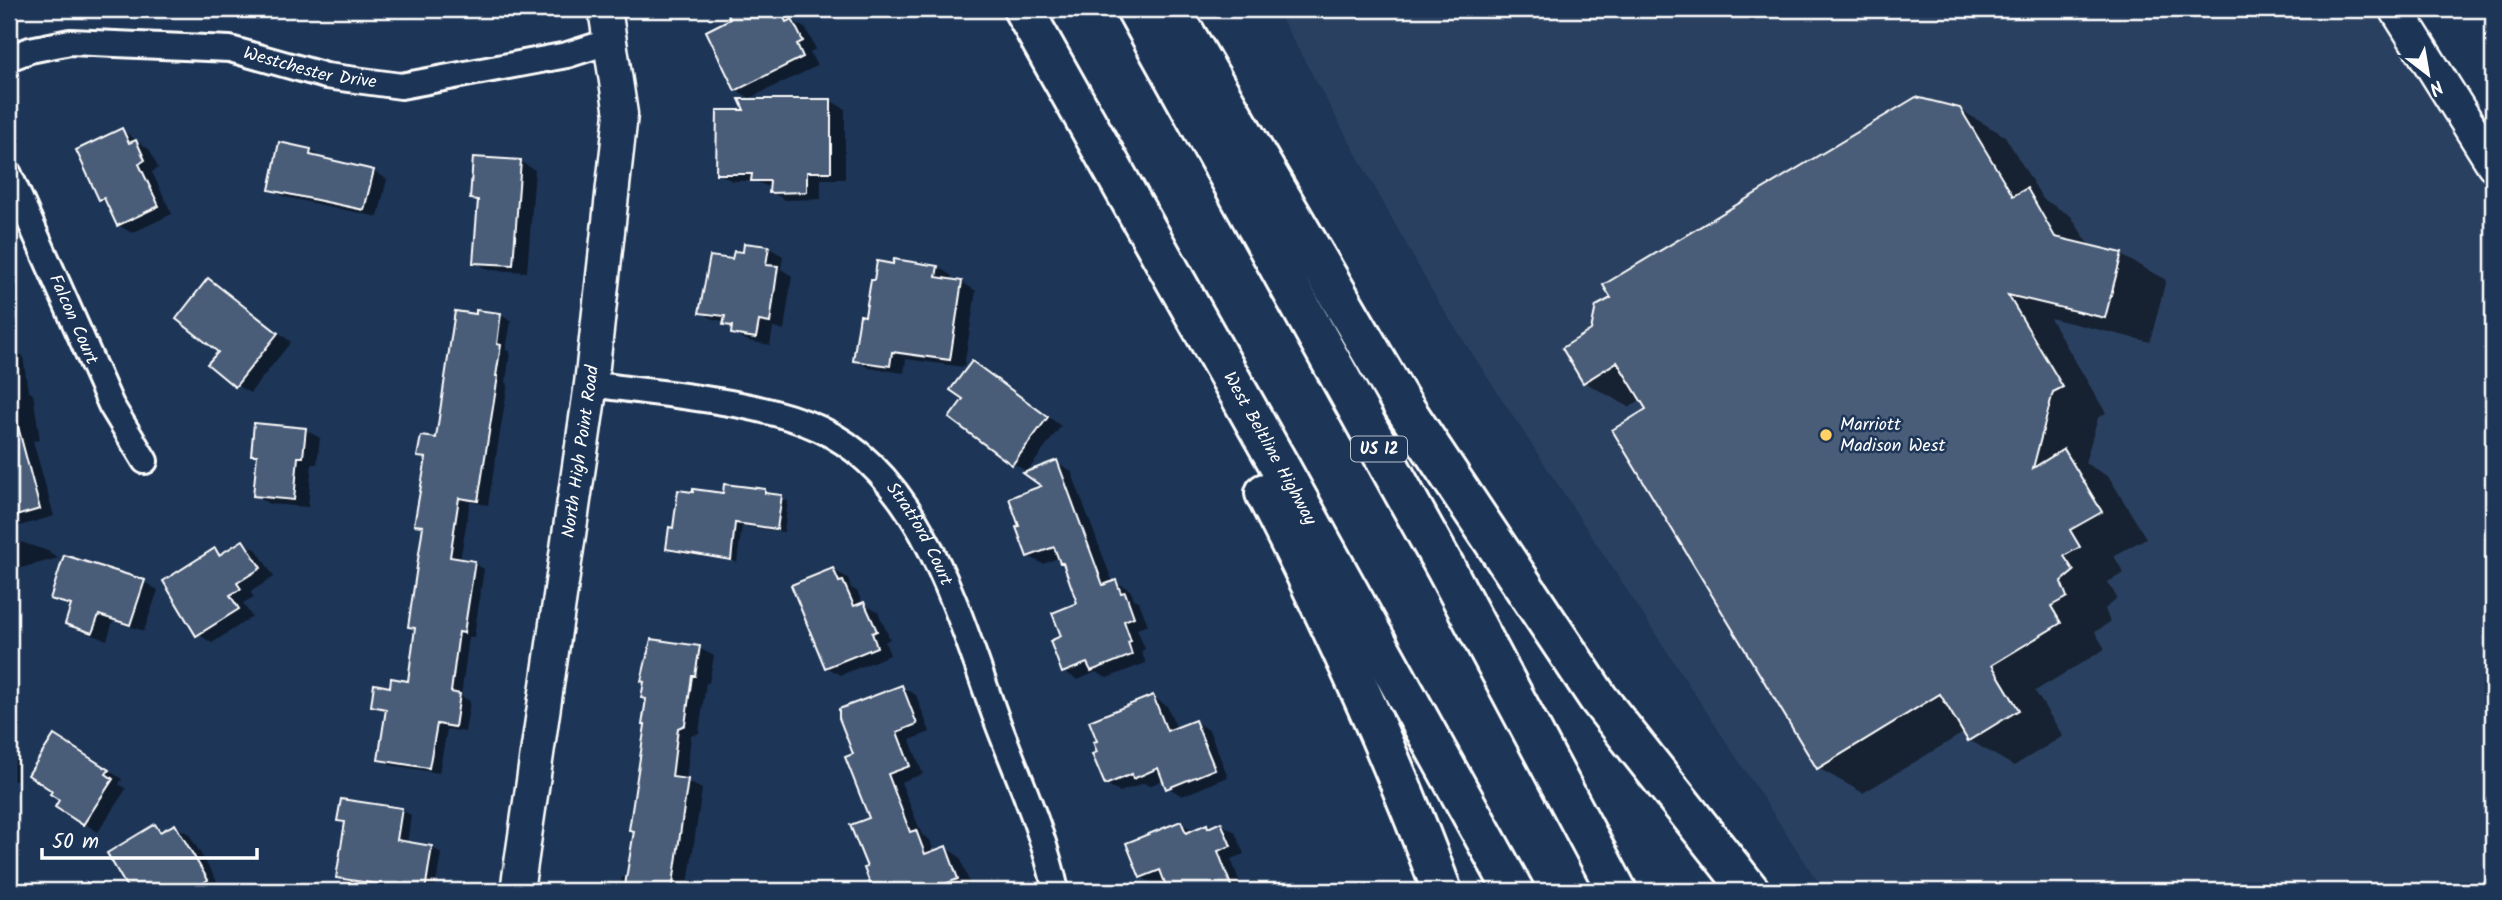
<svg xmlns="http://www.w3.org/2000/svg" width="2502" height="900" font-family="Kalam,sans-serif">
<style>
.built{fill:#2a4161}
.shadow{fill:#0007}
.building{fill:#4a5d79;stroke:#fff;stroke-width:2}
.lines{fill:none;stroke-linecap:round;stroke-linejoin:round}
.minor-casing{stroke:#fff;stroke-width:30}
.tertiary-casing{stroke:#fff;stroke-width:37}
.motorway-casing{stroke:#fff;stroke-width:44}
.minor{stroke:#1d3557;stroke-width:24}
.tertiary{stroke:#1d3557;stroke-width:32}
.motorway{stroke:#1d3557;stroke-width:38}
.poi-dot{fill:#ffd166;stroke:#1d3557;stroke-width:2.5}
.labels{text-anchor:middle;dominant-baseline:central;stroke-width:5;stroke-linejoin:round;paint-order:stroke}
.shield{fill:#1d3557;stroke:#bbc2cd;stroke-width:2}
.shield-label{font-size:16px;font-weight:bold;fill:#fff}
.street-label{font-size:18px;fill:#fff;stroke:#1d3557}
.poi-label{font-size:18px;fill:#fff;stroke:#1d3557;text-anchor:start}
</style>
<rect width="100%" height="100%" fill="#1d3557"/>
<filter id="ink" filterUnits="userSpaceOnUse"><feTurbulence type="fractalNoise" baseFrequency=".0143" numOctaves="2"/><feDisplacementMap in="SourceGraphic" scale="14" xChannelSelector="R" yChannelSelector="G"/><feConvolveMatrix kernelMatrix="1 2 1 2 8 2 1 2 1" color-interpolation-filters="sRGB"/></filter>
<g filter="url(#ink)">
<polygon class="built" points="1276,9 2396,9 2493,164 2493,891 1828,891 1814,876 1437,300"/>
<g class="shadow">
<polygon points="391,9 466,9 398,17 391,13"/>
<polygon points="736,9 784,9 796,23 806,29 816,49 810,52 817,66 750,98 736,90 733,20 729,12"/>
<polygon points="2478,9 2493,9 2493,34"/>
<polygon points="831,101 845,109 845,179 821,179 821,199 785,200 771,192 771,188 755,181 732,181 718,173 747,112"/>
<polygon points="1959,109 2005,136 2043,199 2071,216 2090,247 2121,255 2166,280 2150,342 2050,318 2106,413 2098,418 2085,463 2109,477 2146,538 2114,556 2124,573 2108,582 2117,598 2105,609 2110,622 2095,632 2105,649 2035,691 2063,736 2014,766 1969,740 1965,732 1863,793 1818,768 1642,399 1629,407 1584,382"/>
<polygon points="122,130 150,150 158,168 152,172 172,214 132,233 118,225 108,204 100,199"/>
<polygon points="311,151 325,159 373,171 387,179 378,217 285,197 271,189"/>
<polygon points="521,162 535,170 527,272 489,270 475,262 479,202 472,198"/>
<polygon points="745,245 769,248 783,256 781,269 792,276 784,330 773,328 770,345 748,341 733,333 734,329 725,324 726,321 715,320 701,312 734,261 744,254"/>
<polygon points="938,267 952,276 951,281 962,282 976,291 964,367 906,359 904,373 869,368 855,360 866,318"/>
<polygon points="209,281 223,289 291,342 250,393 236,385 220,352"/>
<polygon points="501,315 511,321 506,350 510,352 506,382 508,384 488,505 470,502 460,561 474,563 484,569 474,637 469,637 461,696 470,701 465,732 447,729 439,773 390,765 380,759 387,712 373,705 391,689 409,683 417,630 410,627 425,529 416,524 427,461 419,456 437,440 477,316"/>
<polygon points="9,348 23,356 28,391 33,394 40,440 33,441 54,516 9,529"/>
<polygon points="986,371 1061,426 1027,472 1013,463 965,399"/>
<polygon points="306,430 320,438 317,464 312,464 308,507 269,504 255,495 258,457 253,454"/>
<polygon points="1056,462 1071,471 1113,583 1116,582 1130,590 1134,599 1139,602 1148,625 1137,629 1145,649 1141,651 1146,663 1107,678 1096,672 1078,680 1064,672 1064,637 1079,604 1065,564 1060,557 1043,564 1028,556 1044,487"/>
<polygon points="765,491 788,501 784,532 742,526 737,562 674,552 668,548 675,529 724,495"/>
<polygon points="9,538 48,551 59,558 9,571"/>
<polygon points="243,542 257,550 274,577 250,592 254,597 243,603 252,617 212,643 198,634 215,550 222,554"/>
<polygon points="833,570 848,578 851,588 857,591 863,604 878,612 890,639 885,642 890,655 841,675 826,667"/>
<polygon points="144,582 158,590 144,631 113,621 107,640 81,631 67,623 72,608 52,598"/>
<polygon points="699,648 714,656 709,683 706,683 699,733 691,736 686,781 702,789 687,891 620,891 622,877 628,878 635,832 631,829 648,700"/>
<polygon points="901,687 916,695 930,732 910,740 923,774 901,782 922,835 930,840 934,853 946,848 960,857 971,887 959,891 874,891 866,870 869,869 871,819 855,755"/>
<polygon points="1153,697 1167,706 1177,729 1195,722 1209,730 1228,777 1182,796 1168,787 1165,779 1149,786 1144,783 1120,792 1106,784"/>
<polygon points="9,730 18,735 17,781 9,781"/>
<polygon points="69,745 122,779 119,784 126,789 98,832 57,806 62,799"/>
<polygon points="342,801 402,810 411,815 407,844 431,847 441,853 435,891 381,891 381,888 348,883 338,877 346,824 339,820"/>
<polygon points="1181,823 1195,831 1221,824 1235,832 1244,854 1231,859 1243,891 1169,891 1166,881 1155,885 1141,877"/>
<polygon points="155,826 164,832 175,826 189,834 221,888 216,891 139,891 137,888"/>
</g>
<g class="building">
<polygon points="726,9 780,9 786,22 792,19 803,41 797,44 803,57 735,91 706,31 730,19"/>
<polygon points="1916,97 1960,108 2013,196 2027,188 2055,237 2122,253 2105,318 2008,295 2063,387 2053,392 2033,468 2064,449 2102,512 2070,530 2080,547 2064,556 2074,571 2061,582 2067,597 2051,606 2061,623 1992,665 2019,710 1968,741 1940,694 1817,769 1612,430 1646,409 1617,362 1583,383 1562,348 1591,330 1596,306 1611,298 1603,285"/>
<polygon points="739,99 831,99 831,172 807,172 807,192 769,193 770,181 751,181 752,174 716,174 717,110 744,110"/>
<polygon points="122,128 129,143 136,140 145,160 139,164 159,206 117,226 104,198 99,200 76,150"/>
<polygon points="279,142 311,149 310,155 374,170 364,210 269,190"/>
<polygon points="473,157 521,160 513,265 473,263 478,200 470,199"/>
<polygon points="744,243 769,246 766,265 778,266 770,323 759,321 756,338 731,334 732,326 723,325 725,316 699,313 710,256 732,259 734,251 743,252"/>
<polygon points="894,259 938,266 936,277 962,281 950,360 892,352 890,366 853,361 860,315 865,316 871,280 874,280 877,261 893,264"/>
<polygon points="208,278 278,333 235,387 207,364 218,352 176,319"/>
<polygon points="476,310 501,313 497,344 501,345 496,376 498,376 478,501 459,498 450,557 475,561 464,633 459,632 451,692 460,694 455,727 437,724 429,768 378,760 386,709 371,706 374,684 390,687 391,678 408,681 415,628 408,627 423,526 414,525 426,458 417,457 421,436 436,438 455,311 476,314"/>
<polygon points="972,361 1048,417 1012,465 949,418 963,399 950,390"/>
<polygon points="16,419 40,509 9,518 9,420"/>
<polygon points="254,423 306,428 303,457 298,457 294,500 253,496 257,455 251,455"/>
<polygon points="1057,460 1103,585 1116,580 1121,593 1125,592 1134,617 1124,621 1131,641 1128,642 1132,655 1091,671 1087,663 1062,673 1050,641 1061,636 1052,613 1077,603 1063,563 1060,563 1054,547 1027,557 1016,527 1019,526 1009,498 1041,486 1023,473"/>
<polygon points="724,484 765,489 765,493 782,495 777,529 735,523 731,560 666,549 669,527 673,528 678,490 693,492 693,489 723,493"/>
<polygon points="243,540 261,568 237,583 241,589 230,595 239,609 196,636 163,581 215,548 219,555"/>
<polygon points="64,555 145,580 130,625 99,615 92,633 65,624 71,605 50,599"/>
<polygon points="833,568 839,582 843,581 854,606 864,602 877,631 872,633 877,647 825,668 791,585"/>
<polygon points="651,639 700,646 695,676 692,676 685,725 678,728 672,777 688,779 672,891 624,891 634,831 629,830 645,725 642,725 646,699 641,698 644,682 641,681"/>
<polygon points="902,685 917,724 897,732 910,766 888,774 910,832 916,830 925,854 946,846 958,879 926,891 873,891 864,868 867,867 850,825 869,818 845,757 853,754 839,718 839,709"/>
<polygon points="1153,695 1167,731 1195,720 1215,769 1166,789 1158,768 1133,779 1132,774 1105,785 1092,754 1097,752 1093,742 1097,741 1089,721"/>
<polygon points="54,735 109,770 106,774 113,779 83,825 55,807 59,800 50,794 52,791 28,775"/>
<polygon points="341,799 402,808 397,840 432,846 425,891 336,878 345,822 337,821"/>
<polygon points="1181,821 1186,833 1207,824 1208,828 1221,822 1231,846 1218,851 1233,891 1168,891 1160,870 1140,878 1126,843"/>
<polygon points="155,824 160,832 175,824 208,880 189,891 129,891 107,853"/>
</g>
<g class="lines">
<defs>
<g id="minor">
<path id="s1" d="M9 58 30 50 70 42 230 49 326 76 401 86 567 55 611 41"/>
<path id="s2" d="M9 174 111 405 145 461"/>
<path id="s3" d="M591 384C663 395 754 399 820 429 925 477 961 625 999 726 1019 778 1045 837 1056 891"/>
</g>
<g id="tertiary">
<polyline points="2396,9 2493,164"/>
<path id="s4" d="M517 891 591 384 621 114 605 9"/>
</g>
<g id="motorway">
<path id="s5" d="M1023 9 1279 465 1514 891"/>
<polyline points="1136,9 1445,567 1617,891"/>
<polyline points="1167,9 1185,33 1400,401 1598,698 1750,891"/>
<path d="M1265 493C1331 622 1392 755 1442 891"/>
</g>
</defs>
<use href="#minor" class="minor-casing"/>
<use href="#tertiary" class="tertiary-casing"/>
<use href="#motorway" class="motorway-casing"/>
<use href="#minor" class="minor"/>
<use href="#tertiary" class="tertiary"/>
<use href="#motorway" class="motorway"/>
</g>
</g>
<circle class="poi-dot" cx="1826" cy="435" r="7"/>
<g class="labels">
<rect class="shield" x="1351" y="436.5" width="56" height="25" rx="5"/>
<g class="shield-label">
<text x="1379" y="449">US 12</text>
</g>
<g class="street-label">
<text stroke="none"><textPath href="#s1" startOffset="306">Westchester Drive</textPath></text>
<text stroke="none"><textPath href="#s2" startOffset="159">Falcon Court</textPath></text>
<text stroke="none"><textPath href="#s5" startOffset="504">West Beltline Highway</textPath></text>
<text stroke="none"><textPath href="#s4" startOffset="444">North High Point Road</textPath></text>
<text stroke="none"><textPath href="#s3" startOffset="382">Stratford Court</textPath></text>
</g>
<g class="poi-label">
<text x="1840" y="425">Marriott<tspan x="1840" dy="21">Madison West</tspan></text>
</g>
</g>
<rect width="2502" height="900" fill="none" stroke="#1d3557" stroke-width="35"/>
<rect x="18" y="18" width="2467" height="865" fill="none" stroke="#fff" stroke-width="2.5" filter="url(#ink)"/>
<g transform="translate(2428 74) rotate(149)" stroke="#1d3557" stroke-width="5" paint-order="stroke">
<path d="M0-5L12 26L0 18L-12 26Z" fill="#ffffff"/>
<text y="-10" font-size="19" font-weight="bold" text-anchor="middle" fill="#ffffff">N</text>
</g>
<path d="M42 848v10h215v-10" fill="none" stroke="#ffffff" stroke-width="3.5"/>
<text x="52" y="848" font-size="21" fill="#ffffff" stroke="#1d3557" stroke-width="5" paint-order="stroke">50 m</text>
</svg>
